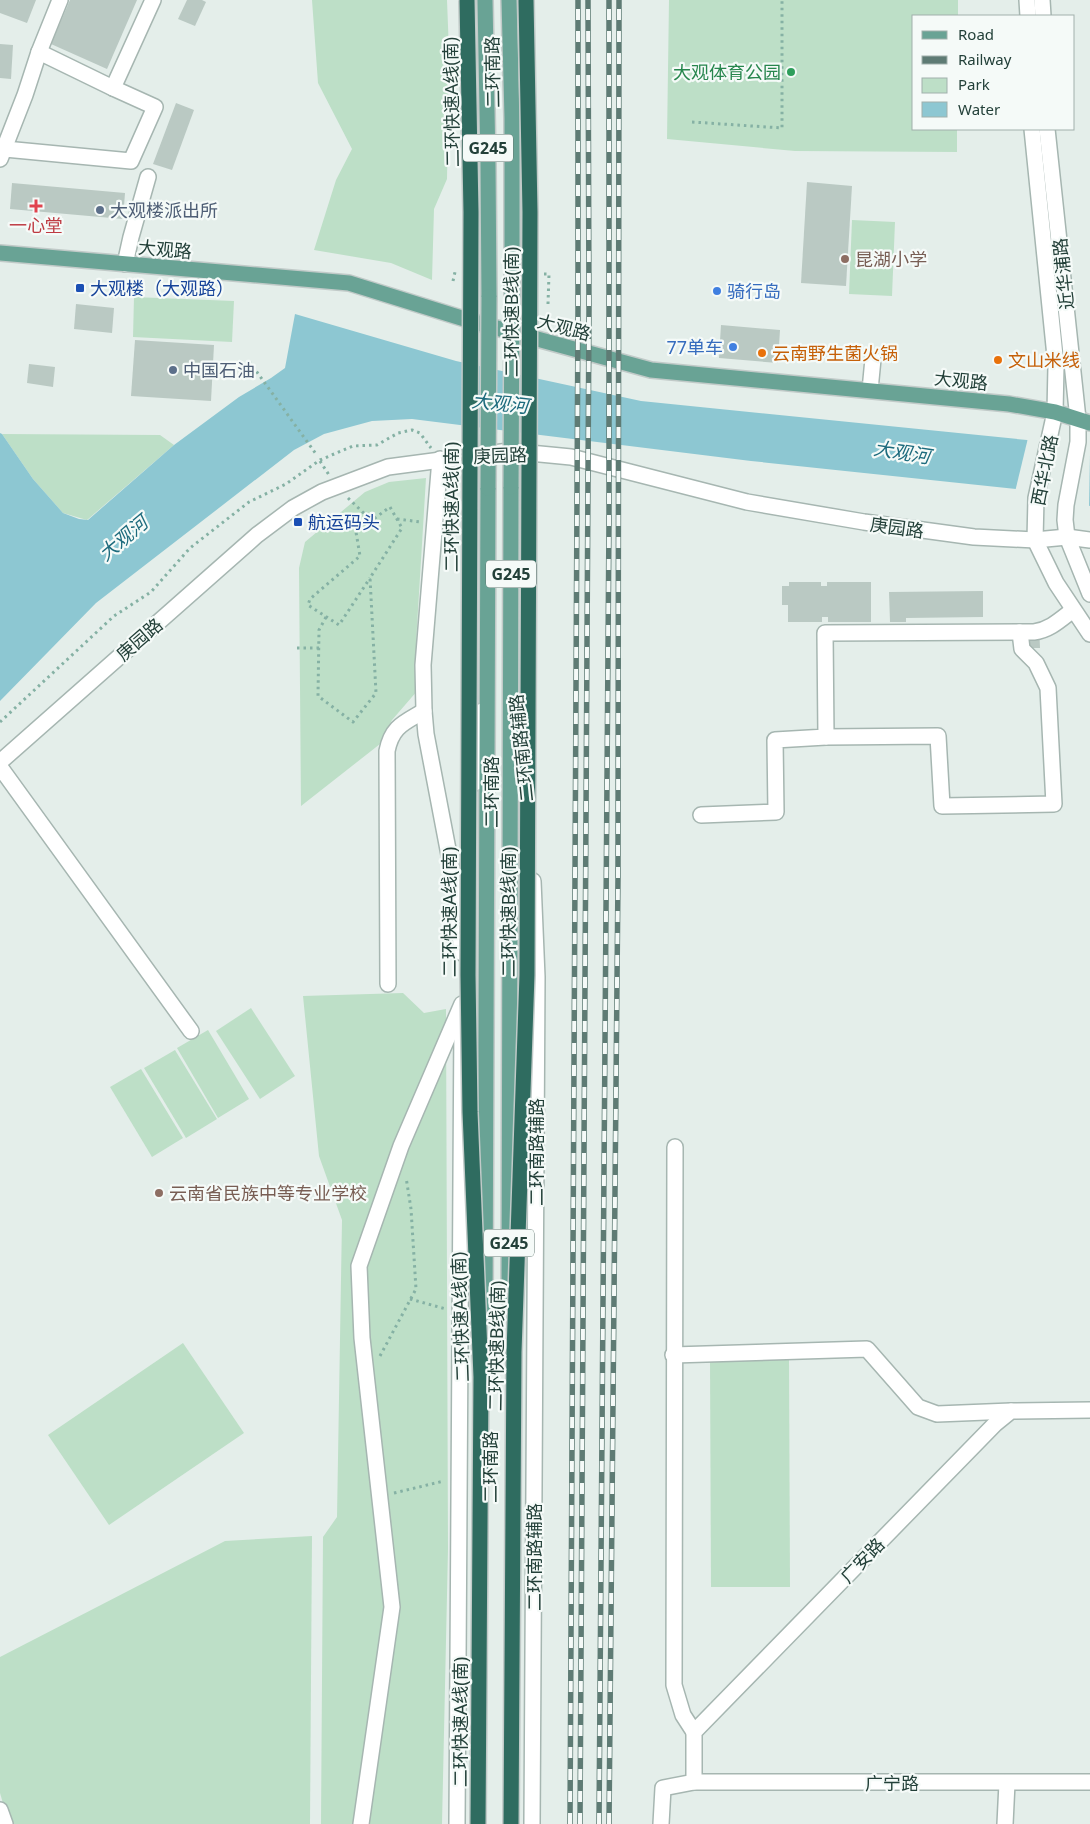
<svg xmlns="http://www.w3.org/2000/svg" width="1090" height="1824" font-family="'Noto Sans','Noto Sans SC',sans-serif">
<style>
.green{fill:#bddfc7}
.water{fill:#8dc7d2}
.pier{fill:#e4eeea}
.building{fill:#bac9c3}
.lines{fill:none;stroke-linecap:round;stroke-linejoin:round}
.minor-casing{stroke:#a6b6b1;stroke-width:18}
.major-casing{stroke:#c1cac8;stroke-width:18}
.path{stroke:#85b1a4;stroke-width:3;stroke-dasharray:2.5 4;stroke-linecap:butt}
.minor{stroke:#fff;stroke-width:15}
.major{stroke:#69a395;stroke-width:15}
.rail-casing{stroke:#5e7b74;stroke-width:5.5}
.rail{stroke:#f5faf8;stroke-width:4;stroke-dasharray:11;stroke-linecap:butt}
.major-bridge-casing{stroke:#c1cac8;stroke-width:18;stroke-linecap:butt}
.highway-bridge-casing{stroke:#c1cac8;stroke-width:18;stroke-linecap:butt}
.major-bridge{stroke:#69a395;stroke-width:15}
.highway-bridge{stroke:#2f6c60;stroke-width:15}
.leisure-dot{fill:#2e9e5b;stroke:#f5faf8;stroke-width:2}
.health-dot{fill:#e0444e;stroke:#f5faf8;stroke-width:2}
.service-dot{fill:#5c6f8a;stroke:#f5faf8;stroke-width:2}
.education-dot{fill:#8d6e63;stroke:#f5faf8;stroke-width:2}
.transit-dot{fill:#1a4fb4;stroke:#f5faf8;stroke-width:2}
.shop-dot{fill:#3f7fe0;stroke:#f5faf8;stroke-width:2}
.food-dot{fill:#e8710a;stroke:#f5faf8;stroke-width:2}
.labels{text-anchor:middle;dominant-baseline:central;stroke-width:4.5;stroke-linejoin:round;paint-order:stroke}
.shield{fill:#f5faf8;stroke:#627872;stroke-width:1}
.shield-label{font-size:16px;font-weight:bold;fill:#234039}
.street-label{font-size:18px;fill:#234039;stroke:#f5faf8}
.leisure-label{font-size:18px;fill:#27864d;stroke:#f5faf8;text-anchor:end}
.service-label{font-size:18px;fill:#4e5e75;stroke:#f5faf8;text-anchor:start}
.health-label{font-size:18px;fill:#be3a42;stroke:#f5faf8}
.education-label{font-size:18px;fill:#785e54;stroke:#f5faf8;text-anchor:start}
.transit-label{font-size:18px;fill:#164399;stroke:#f5faf8;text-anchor:start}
.shop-label{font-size:18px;fill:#366cbe;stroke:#f5faf8;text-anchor:start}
.food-label{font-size:18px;fill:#c56008;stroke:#f5faf8;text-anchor:start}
.water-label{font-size:19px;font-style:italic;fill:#1d6b7d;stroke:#f5faf8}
</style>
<rect width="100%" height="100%" fill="#e4eeea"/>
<g class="green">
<polygon points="312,0 447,0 449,52 447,179 434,209 432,280 391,263 314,250 336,180 352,149 318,83"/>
<polygon points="669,0 958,0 958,16 914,16 914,129 957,129 957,152 795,151 667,139"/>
<polygon points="852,220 895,222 892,296 849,294"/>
<polygon points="134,297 234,301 232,342 133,337"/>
<polygon points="2,434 160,435 174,445 87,520 63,513 33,479"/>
<polygon points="426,478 416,643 418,690 392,720 380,744 301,806 299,568 305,542 365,492 389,482"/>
<polygon points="403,993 424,1013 446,1009 448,1549 442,1824 321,1824 323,1537 337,1517 342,1220 319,1156 303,996"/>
<polygon points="251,1008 295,1076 260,1099 216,1031"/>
<polygon points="208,1030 249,1099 218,1118 177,1048"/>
<polygon points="175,1050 217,1119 186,1138 144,1068"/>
<polygon points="141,1069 183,1138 152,1157 110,1087"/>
<polygon points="183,1343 244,1433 109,1525 48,1435"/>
<polygon points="710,1358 789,1358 790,1587 711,1587"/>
<polygon points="312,1536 310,1824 9,1824 0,1793 0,1657 225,1541"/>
</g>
<polygon class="water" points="295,314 456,361 641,401 1027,440 1090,456 1090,506 1016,489 751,461 412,419 372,421 324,434 294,450 96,603 0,701 0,433 2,434 33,479 63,513 79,519 88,520 174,445 239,397 271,378 285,368"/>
<polygon class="pier" points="1028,438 1090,454 1089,508 1015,492"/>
<g class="building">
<polygon points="0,0 36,0 27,23 0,13"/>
<polygon points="70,0 137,0 107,69 51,44"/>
<polygon points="187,0 202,0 206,2 195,26 178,19"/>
<polygon points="0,44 13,45 11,79 0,78"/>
<polygon points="176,103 194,110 172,170 153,164"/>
<polygon points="807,182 852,186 846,286 801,283"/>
<polygon points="12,183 125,193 123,219 10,209"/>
<polygon points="76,304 114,308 112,333 74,329"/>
<polygon points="721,325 780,330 778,363 719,358"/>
<polygon points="135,340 214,345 211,401 131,396"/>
<polygon points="29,364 55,367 53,387 27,383"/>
<polygon points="789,582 821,582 821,586 827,586 827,582 871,582 871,622 828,622 828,617 822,617 822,622 788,622 788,605 782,605 782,586 789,586"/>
<polygon points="983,591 983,617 906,618 906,622 890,622 889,592"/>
<polygon points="1028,624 1039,624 1040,648 1029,648"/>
</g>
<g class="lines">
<defs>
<g id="minor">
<polyline points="1027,0 1028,16"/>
<polyline points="1042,0 1043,16"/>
<polyline points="113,88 153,0"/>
<polyline points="1032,129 1056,366 1055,412 1036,498 1035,540 1056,583 1090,634"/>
<polyline points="1047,129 1078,419 1078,442 1066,505 1065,520 1067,537 1090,594"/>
<polyline points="5,149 131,161 155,107 113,88 39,52"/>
<polyline points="0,159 25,95 39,52 60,0"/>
<polyline points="125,264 131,237 148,177"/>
<polyline points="870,390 873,359"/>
<polyline points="440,459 423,665 424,711 426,734 454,881 462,953"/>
<polyline points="515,699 523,761"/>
<polyline points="826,737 938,736 942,806 1054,804 1048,688 1036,663 1022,649 1020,632"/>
<polyline points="0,762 257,535 293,508 322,492 388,467 509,451 571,457 747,502 864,522 974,537 1035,540 1067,537 1090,540"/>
<polyline points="0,767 191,1031"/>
<polyline points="475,783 482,711"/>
<path d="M701 815 776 812 775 740 826 737 825 633 1034 632C1050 630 1061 619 1073 610"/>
<path d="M388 984 387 751C392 726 404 723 424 711"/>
<polyline points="675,1147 674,1685 683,1715 694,1732"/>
<polyline points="673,1355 867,1349 918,1407 937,1414 1011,1411"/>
<polyline points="694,1782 694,1732 995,1424 1011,1411 1090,1410"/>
<polyline points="0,1810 5,1824"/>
<polyline points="361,1824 392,1607 362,1338 359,1266 401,1146 462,1004"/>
<polyline points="457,1824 462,1018"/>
<polyline points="532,1824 537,977 533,881"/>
<polyline points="661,1824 663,1788 694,1782 1090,1782"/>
<polyline points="1005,1824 1007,1783"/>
</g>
<g id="major">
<polyline points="485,0 488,164 489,297"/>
<polyline points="509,0 512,118 512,295"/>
<polyline points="0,253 349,283 471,321 651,370 1009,404 1055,412 1090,423"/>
<polyline points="509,1300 511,487"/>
<polyline points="485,1313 488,488"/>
</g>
</defs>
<use href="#minor" class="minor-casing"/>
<use href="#major" class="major-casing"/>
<g class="path">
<polyline points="692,122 782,128 782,0"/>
<polyline points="544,274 549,274 548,304"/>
<polyline points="453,281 455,272"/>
<polyline points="249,361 316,454"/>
<polyline points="320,461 329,475"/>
<polyline points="348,498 371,520"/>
<polyline points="397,519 421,522"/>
<polyline points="326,617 319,630 318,696 353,722 376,693 370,578 402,528 390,507 356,532 360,556 310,599 308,605 339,625 370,578"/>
<polyline points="297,648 319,648"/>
<polyline points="0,722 114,616 151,592 190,548 249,502 286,484 320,460 353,446 377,445 398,433 412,430 420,433 431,448"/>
<polyline points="410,1299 446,1309"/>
<polyline points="380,1356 416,1289 411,1209 406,1177"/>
<polyline points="394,1493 444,1481"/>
</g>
<use href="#minor" class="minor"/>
<use href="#major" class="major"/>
<defs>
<g id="rail">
<polyline points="570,1824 578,309 578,0"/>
<polyline points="580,1824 589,310 588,0"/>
<polyline points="599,1824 609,520 609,0"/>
<polyline points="609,1824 618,877 619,0"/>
</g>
</defs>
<use href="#rail" class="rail-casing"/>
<use href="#rail" class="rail"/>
<defs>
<g id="major-bridge">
<polyline points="511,487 512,295"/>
<polyline points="488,488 489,297"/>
</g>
<g id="highway-bridge">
<polyline points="467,0 471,212 468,975 470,1112 481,1377 478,1824"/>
<polyline points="511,1824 514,1352 527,975 530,212 526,0"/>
</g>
</defs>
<use href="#major-bridge" class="major-bridge-casing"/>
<use href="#highway-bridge" class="highway-bridge-casing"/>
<use href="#major-bridge" class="major-bridge"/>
<use href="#highway-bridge" class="highway-bridge"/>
</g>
<circle class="leisure-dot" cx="791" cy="72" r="5"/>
<path class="health-dot" d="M33.5 198.5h5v5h5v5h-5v5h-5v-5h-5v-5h5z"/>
<g class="service-dot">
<circle cx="100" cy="210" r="5"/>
<circle cx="173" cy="370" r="5"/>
</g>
<g class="education-dot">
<circle cx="845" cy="259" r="5"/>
<circle cx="159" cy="1193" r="5"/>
</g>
<g class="transit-dot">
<rect x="75" y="283" width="10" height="10" rx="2.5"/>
<rect x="293" y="517" width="10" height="10" rx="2.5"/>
</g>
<g class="shop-dot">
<circle cx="717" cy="291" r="5"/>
<circle cx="733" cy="347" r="5"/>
</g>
<g class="food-dot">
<circle cx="762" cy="353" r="5"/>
<circle cx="998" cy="360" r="5"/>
</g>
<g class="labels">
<g class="shield">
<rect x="463" y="134.5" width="50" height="27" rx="4"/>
<rect x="486" y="560.5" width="50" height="27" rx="4"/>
<rect x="484" y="1229.5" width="50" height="27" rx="4"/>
</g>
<g class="shield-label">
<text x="488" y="148">G245</text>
<text x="511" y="574">G245</text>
<text x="509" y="1243">G245</text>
</g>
<g class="street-label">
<text transform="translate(492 72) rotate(-91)">二环南路</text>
<text transform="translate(451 102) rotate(-91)">二环快速A线(南)</text>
<text transform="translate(165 249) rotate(5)">大观路</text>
<text transform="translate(1063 274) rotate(-96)">近华浦路</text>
<text transform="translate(511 312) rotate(-90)">二环快速B线(南)</text>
<text transform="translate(564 327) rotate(15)">大观路</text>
<text transform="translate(961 380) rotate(6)">大观路</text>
<text transform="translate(500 455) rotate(-2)">庚园路</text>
<text transform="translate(1044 470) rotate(-79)">西华北路</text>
<text transform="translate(451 507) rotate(-90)">二环快速A线(南)</text>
<text transform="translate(897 527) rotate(8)">庚园路</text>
<text transform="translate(139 639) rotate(-41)">庚园路</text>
<text transform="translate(521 748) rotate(-96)">二环南路辅路</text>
<text transform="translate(491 792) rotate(-90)">二环南路</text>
<text transform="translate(449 912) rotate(-90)">二环快速A线(南)</text>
<text transform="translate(508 912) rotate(-90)">二环快速B线(南)</text>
<text transform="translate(536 1152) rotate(-90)">二环南路辅路</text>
<text transform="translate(460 1317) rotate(-92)">二环快速A线(南)</text>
<text transform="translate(496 1346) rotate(-89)">二环快速B线(南)</text>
<text transform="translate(490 1467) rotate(-90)">二环南路</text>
<text transform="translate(534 1557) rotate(-90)">二环南路辅路</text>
<text transform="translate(862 1560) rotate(-46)">广安路</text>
<text transform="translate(460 1722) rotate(-90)">二环快速A线(南)</text>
<text x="892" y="1783">广宁路</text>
</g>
<g class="leisure-label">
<text x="781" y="72">大观体育公园</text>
</g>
<g class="service-label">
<text x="110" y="210">大观楼派出所</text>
<text x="183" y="370">中国石油</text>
</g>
<g class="health-label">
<text x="36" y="225">一心堂</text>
</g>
<g class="education-label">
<text x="855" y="259">昆湖小学</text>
<text x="169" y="1193">云南省民族中等专业学校</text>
</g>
<g class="transit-label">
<text x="90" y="288">大观楼（大观路）</text>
<text x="308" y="522">航运码头</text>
</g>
<g class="shop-label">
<text x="727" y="291">骑行岛</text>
<text x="723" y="347" text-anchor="end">77单车</text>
</g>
<g class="food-label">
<text x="772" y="353">云南野生菌火锅</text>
<text x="1008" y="360">文山米线</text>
</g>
<g class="water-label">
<text transform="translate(500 403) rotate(6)">大观河</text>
<text transform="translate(902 452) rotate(9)">大观河</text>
<text transform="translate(123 538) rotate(-40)">大观河</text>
</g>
</g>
<rect x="912" y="15" width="162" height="115" fill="#f5faf8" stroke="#a1b0ac"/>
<rect x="922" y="31" width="25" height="8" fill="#69a395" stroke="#a1b0ac"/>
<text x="958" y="40" font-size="15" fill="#234039">Road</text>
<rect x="922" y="56" width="25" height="8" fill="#5e7b74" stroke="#a1b0ac"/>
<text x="958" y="65" font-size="15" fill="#234039">Railway</text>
<rect x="922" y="78" width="25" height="15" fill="#bddfc7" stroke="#a1b0ac"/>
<text x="958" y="90" font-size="15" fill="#234039">Park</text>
<rect x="922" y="102" width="25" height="15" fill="#8dc7d2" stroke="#a1b0ac"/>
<text x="958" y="115" font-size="15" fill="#234039">Water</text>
</svg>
